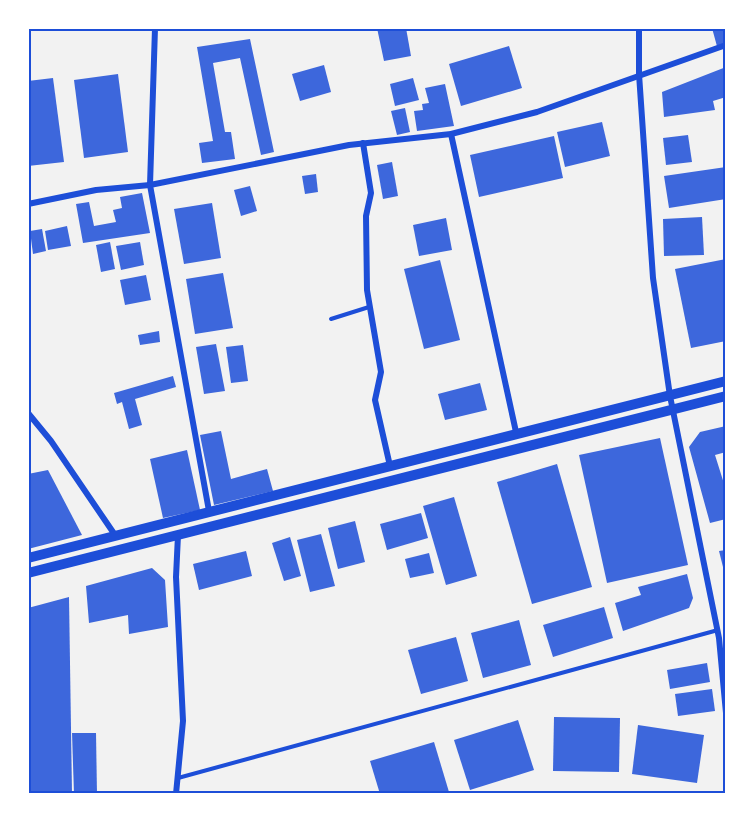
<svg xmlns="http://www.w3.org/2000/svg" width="754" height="822" font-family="'Archivo Narrow',sans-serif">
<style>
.building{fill:#3d67dc}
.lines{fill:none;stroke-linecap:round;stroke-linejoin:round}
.service{stroke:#1d4ed8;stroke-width:4}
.minor{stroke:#1d4ed8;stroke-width:6}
.primary{stroke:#1d4ed8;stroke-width:10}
.neatline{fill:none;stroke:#1d4ed8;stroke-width:2}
</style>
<rect width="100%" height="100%" fill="#f2f2f2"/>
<g class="building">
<polygon points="377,28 406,28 411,56 384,61"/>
<polygon points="712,28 726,28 726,48 718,50"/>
<polygon points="250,39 274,152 261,155 240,58 213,63 225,132 231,132 235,159 202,163 199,143 213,141 197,47"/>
<polygon points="509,46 522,88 461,106 449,64"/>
<polygon points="324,65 331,92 300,101 292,74"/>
<polygon points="726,67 726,97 713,101 715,110 664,117 662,92"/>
<polygon points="118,74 128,152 84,158 74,80"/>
<polygon points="53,78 64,162 28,166 28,81"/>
<polygon points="413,78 419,100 395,106 390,84"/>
<polygon points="445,84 454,126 417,131 414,111 423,110 422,104 429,103 425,88"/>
<polygon points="405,108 410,132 397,135 391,111"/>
<polygon points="602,122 610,156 565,167 557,132"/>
<polygon points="688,135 692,162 666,165 663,138"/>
<polygon points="554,136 563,178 479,197 470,155"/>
<polygon points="392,162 398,196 383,199 377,165"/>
<polygon points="726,167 726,199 669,208 664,176"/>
<polygon points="316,174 318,192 305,194 302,176"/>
<polygon points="250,186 257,211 241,216 234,190"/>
<polygon points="142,193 150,233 83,243 76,204 89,202 94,226 116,222 113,210 122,208 120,197"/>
<polygon points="212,203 221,258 184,264 174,209"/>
<polygon points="702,217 704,255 664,256 663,219"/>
<polygon points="446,218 452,250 419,256 413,225"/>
<polygon points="67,226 71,246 48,250 45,231"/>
<polygon points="42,229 46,251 33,254 30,231"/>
<polygon points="110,242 115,269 101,272 96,245"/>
<polygon points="140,242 144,265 121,270 116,246"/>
<polygon points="726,259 726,341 691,348 675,269"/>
<polygon points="440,260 460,340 424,349 404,269"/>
<polygon points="223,273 233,328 195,334 186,279"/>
<polygon points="146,275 151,300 125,305 120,280"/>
<polygon points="159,331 160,342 140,345 138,335"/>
<polygon points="216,344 225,391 204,394 196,347"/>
<polygon points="243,345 248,381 231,383 226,347"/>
<polygon points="173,376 176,387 135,399 142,425 129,429 122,402 117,404 114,393"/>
<polygon points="480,383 487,410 445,420 438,394"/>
<polygon points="726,426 726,452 715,455 726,490 726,519 710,523 689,447 700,432"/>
<polygon points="221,431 231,479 267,469 273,491 214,505 200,435"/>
<polygon points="660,438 688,565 607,583 579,455"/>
<polygon points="187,450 200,510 163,518 150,459"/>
<polygon points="557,464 592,587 532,604 497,482"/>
<polygon points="48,470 82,535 28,549 28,474"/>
<polygon points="454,497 477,576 446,585 423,506"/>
<polygon points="421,513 428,538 387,550 380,524"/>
<polygon points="355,521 365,562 338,569 328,528"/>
<polygon points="321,534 335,586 310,592 297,540"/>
<polygon points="290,537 301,576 284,581 272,543"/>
<polygon points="726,550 726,575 725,575 719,551"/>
<polygon points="246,551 252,576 199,590 193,564"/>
<polygon points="429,553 434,573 410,578 405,559"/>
<polygon points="152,568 165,580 168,627 129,634 128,615 89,623 86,586"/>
<polygon points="687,574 693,598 689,608 623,631 615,603 641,595 638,587"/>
<polygon points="69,597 72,794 28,794 28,608"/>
<polygon points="604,607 613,638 553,657 543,625"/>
<polygon points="519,620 531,665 483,678 471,633"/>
<polygon points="456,637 468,681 421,694 408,650"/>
<polygon points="707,663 710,682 670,689 667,670"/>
<polygon points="712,689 715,711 678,716 675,694"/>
<polygon points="554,717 620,718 619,772 553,771"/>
<polygon points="518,720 534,770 470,790 454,740"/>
<polygon points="638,725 704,735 697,783 632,774"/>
<polygon points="72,733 96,733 97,794 74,794"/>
<polygon points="434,742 449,792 380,794 370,761"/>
</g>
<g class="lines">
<g class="service">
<polyline points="331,319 369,307"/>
<polyline points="178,778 718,630"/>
</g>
<g class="minor">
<polyline points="639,28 639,74 653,278 670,396 719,638 726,713"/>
<polyline points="451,134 516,432"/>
<polyline points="363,143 371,193 366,216 367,290 381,372 375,400 390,466"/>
<polyline points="28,204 96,190 150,185 155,28"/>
<polyline points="28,413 51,441 115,535"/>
<polyline points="209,511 150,185 349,145 451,134 537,112 726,45"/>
<polyline points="176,794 183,721 176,577 178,535"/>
</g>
<g class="primary">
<polyline points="28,558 726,381"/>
<polyline points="28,573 726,396"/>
</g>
</g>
<rect width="754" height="822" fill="none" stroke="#ffffff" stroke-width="60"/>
<rect x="30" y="30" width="694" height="762" class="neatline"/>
</svg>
